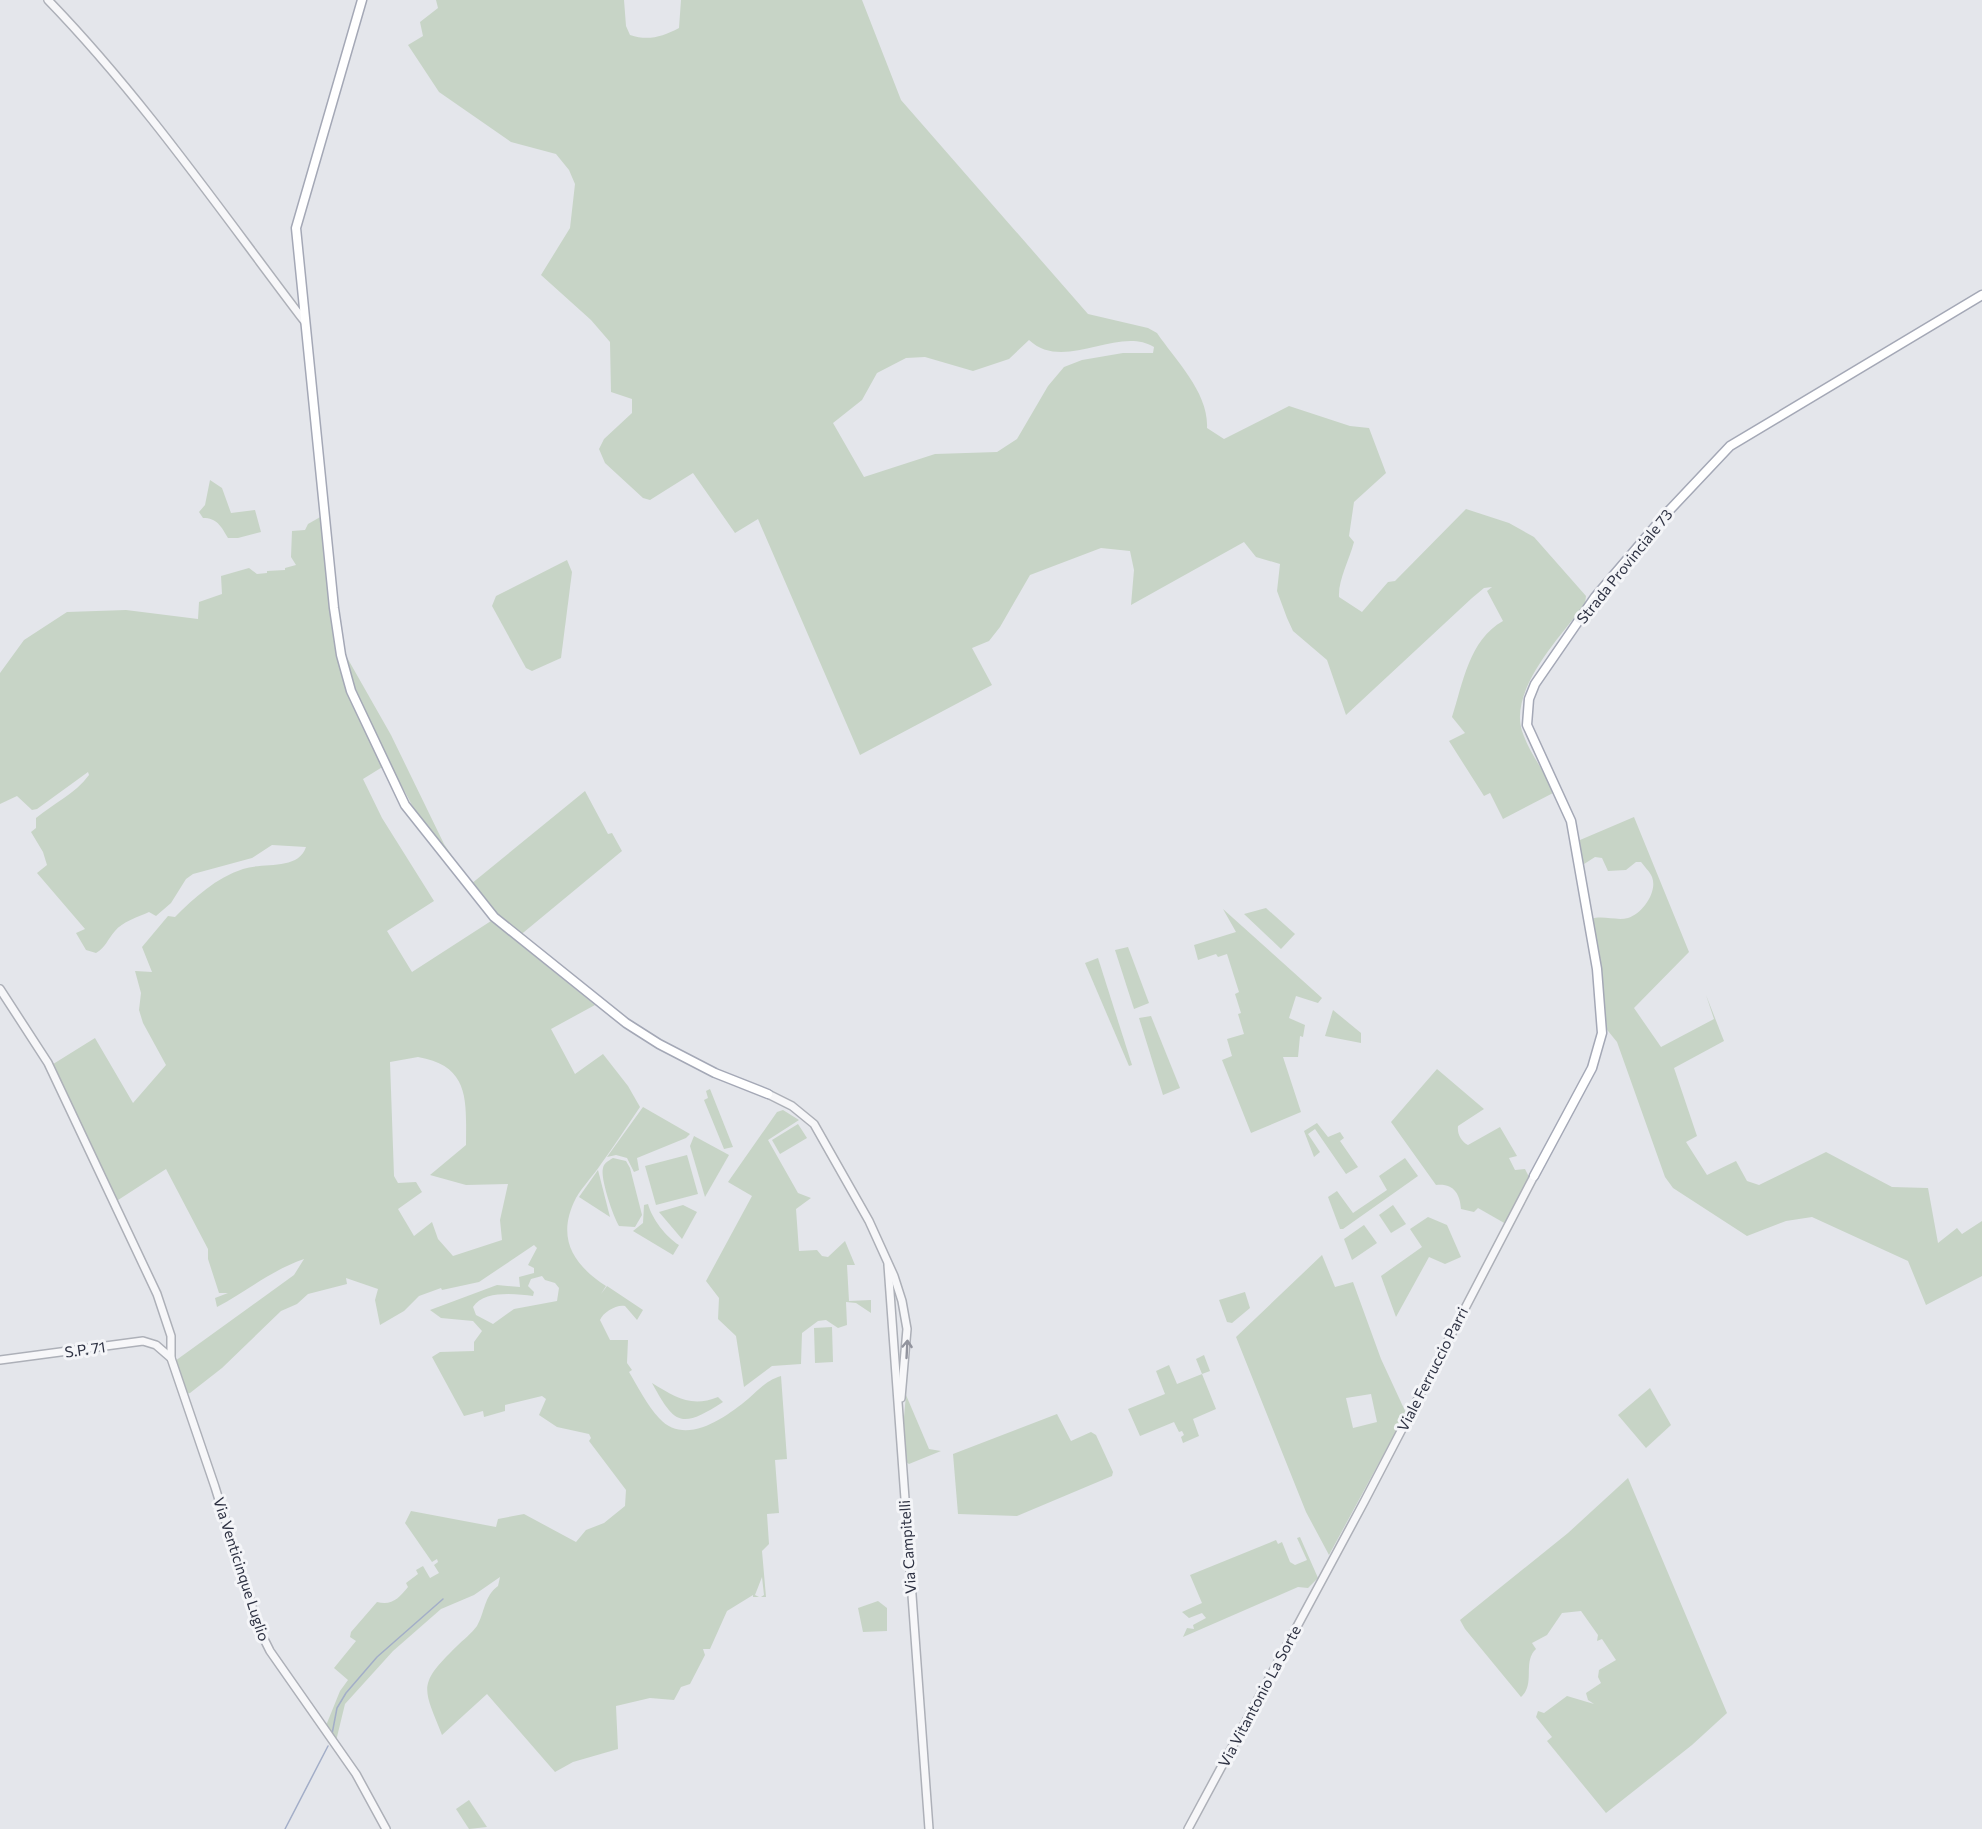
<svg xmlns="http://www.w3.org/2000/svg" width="1982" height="1829" font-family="Commissioner,sans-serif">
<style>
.green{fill:#c7d4c6;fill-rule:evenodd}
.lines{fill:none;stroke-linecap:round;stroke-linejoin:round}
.stream{stroke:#a3aec8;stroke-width:1.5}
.minor-casing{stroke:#adb0b8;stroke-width:10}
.major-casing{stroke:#a4a8b6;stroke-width:11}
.minor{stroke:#f7f7f9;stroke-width:7}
.major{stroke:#fff;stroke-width:8}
.oneway{stroke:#92949e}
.labels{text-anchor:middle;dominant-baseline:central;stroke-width:6;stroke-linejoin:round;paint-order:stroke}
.street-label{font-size:15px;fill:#2d3142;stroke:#f4f5f8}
</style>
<rect width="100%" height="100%" fill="#e4e6eb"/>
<g class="green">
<path d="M436 0H624L626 26 630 35C648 41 662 37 679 28L681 0H862L901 100 1088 314 1148 328 1157 333C1176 361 1209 393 1207 428L1224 439 1289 406 1350 426 1369 428 1386 473 1354 502 1349 536 1354 542C1349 561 1338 580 1339 597L1362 612 1388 582 1395 581 1466 509 1509 523 1534 537 1586 596 1585 604C1561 636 1509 689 1522 731 1529 752 1545 773 1555 792L1503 819 1490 793 1484 796 1449 741 1465 733 1452 717C1463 683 1469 640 1503 621L1487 591 1492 587 1484 588 1472 598 1346 715 1327 660 1293 631 1287 618 1277 591 1280 564 1256 557 1244 542 1131 605 1134 570 1130 551 1101 548 1030 575 1000 627 989 641 972 648 992 685 860 755 758 519 735 533 693 473 650 500 643 498 605 463 599 449 604 439 632 413V399L611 392 610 342 591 320 541 275 570 228 575 184 569 170 556 154 511 142 439 92 408 45 423 36 420 22 438 8ZM1029 340C1064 373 1118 325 1154 347L1153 353H1123L1082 360 1064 367 1048 386 1017 439 997 452 935 454 864 477 833 423 862 400 877 373 906 358 925 357 973 371 1009 359Z"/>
<path d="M210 480 222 488 231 513 255 510 261 532 238 538H228C221 526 217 518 203 518L199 512 205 505Z"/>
<path d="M322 516 331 614 341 665 384 766 363 779 382 818 434 901 387 931 412 972 491 921 595 1005 551 1029 575 1074 603 1054 628 1086 640 1107C627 1126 614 1146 601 1164 593 1176 583 1186 576 1198 556 1237 572 1264 606 1286L601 1294 607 1286 643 1310 637 1320 625 1306C617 1304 603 1312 600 1320L610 1340H628L627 1363 632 1370 629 1372C638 1387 647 1405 659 1418 685 1447 725 1418 748 1399 760 1389 765 1381 781 1376L787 1459 775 1460 779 1513 767 1514 769 1544 762 1551 766 1597H761L764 1595 762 1577 755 1595 759 1597H753V1595L727 1611 710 1649H703L705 1655 690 1684 681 1687 674 1700 650 1698 616 1706 618 1749 573 1762 555 1772 487 1694 442 1735C423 1687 417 1685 457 1646 463 1640 472 1633 477 1626 485 1612 484 1596 498 1586L500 1577 474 1595 441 1609 393 1651 345 1704 336 1741 325 1728 340 1691 348 1680 334 1668 356 1641 350 1637 351 1632 377 1602C392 1606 399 1598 408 1587L406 1583 418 1574 416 1570 423 1566 430 1578 439 1573 434 1565 438 1562 437 1559 432 1562 405 1523 411 1511 496 1527 498 1519 524 1514 576 1542 586 1530 604 1523 625 1506 626 1490 589 1441 591 1438 589 1434 557 1427 539 1415 546 1399 542 1396 505 1405V1411L484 1417 483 1411 464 1416 432 1357 440 1352 474 1351V1342L482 1331 473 1321 441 1318 430 1310 497 1285 520 1287 519 1277 534 1273V1268L528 1265 537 1248 534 1245 479 1282 442 1290 441 1288 419 1296 404 1311 380 1325 375 1300 378 1289 346 1278 347 1284 308 1294 297 1304 281 1311 222 1368 190 1393 185 1394 175 1361 294 1275 304 1259C272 1270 247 1291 217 1307L215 1298 228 1293H219L208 1259V1249L166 1169 115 1202 50 1066 95 1038 133 1103 166 1065 143 1023 139 1010 141 993 135 971 152 972 142 947 168 916 175 917C195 897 216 878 243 869 263 862 298 871 306 847L272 845 252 858 193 874 186 879 171 903 156 916 149 912C138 917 122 922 115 931 107 940 106 947 96 953L86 950 76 933 85 929 37 873 47 865 43 852 31 832 36 828V818C54 803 75 794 89 775L88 772 37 809 32 810 17 796 0 804V673L24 640 67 612 126 610 198 619 199 602 222 594 221 576 249 568 257 574 267 573V571L285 570V568L296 565 291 557 292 531 305 530 308 524ZM418 1057C471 1066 466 1102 466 1145L430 1175 466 1185 508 1184 500 1220 502 1240 453 1256 438 1239 432 1222 414 1236 398 1209 422 1192 416 1182 398 1183 394 1176 390 1062ZM542 1276 545 1280 555 1283 559 1288 557 1301 514 1309 493 1324 476 1315 473 1307C484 1290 516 1294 533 1296L534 1292 528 1286 531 1279Z"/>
<polygon points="567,560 572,572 561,658 532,671 526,668 492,606 496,596"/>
<polygon points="345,654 391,735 444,844 471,884 585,791 608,834 612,833 622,851 518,937 435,848 361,710 343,659"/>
<path d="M1634 817 1689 952 1634 1008 1661 1047 1714 1019 1706 995 1724 1041 1674 1068 1697 1136 1686 1142 1707 1175 1736 1161 1747 1181 1759 1185 1826 1152 1892 1187 1928 1188 1938 1243 1957 1228 1962 1234 1982 1221V1276L1926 1305 1908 1261 1812 1217 1786 1221 1747 1236 1673 1188 1665 1177 1617 1042 1604 1026 1591 919C1603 915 1616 921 1628 918 1642 914 1658 892 1652 877 1650 872 1644 866 1641 862H1636L1626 870 1608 871 1602 858 1595 857 1581 866 1580 840Z"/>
<polygon points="1266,908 1295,934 1281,949 1244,914"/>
<polygon points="1223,909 1322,998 1318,1003 1296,996 1289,1018 1305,1025 1303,1037 1300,1036 1298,1057 1283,1057 1301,1112 1251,1133 1222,1060 1232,1056 1227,1039 1244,1034 1238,1014 1241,1013 1235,994 1239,992 1227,954 1218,957 1216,954 1198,960 1194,945 1236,932"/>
<polygon points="1128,947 1149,1003 1134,1009 1115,950"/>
<polygon points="1098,958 1132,1065 1129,1066 1085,963"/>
<polygon points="1333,1010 1361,1033 1361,1043 1325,1036"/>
<polygon points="1151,1016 1180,1088 1163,1095 1139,1018"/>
<path d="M1437 1069 1484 1109 1458 1126C1457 1134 1461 1141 1468 1145L1500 1127 1517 1156 1509 1158 1515 1170 1525 1169 1529 1177 1506 1224 1478 1208 1474 1212 1461 1209C1460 1193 1453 1183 1436 1185L1391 1122Z"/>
<polygon points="710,1089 733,1147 724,1149 704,1100 708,1098 706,1091"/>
<polygon points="643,1107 690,1134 686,1138 637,1158 639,1170 634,1172 627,1158 616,1155 607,1157"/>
<polygon points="783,1110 799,1120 768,1140 798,1193 811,1198 796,1209 799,1251 817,1250 822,1256 828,1257 845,1241 855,1265 847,1265 849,1301 871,1300 871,1313 856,1303 846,1302 847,1325 838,1328 826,1320 818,1321 802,1333 801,1364 772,1366 744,1387 736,1336 718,1319 719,1298 706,1281 752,1196 728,1182 777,1112"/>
<polygon points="1317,1123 1328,1137 1340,1132 1344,1138 1340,1141 1358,1167 1346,1174 1315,1129 1308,1134 1320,1152 1314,1157 1304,1131"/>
<polygon points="798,1124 807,1138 780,1154 772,1140"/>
<polygon points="694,1136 729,1155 705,1197 690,1146"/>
<polygon points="687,1155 698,1194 656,1205 645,1166"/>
<path d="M613 1158 626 1161 630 1168 642 1215 635 1227 619 1226C613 1216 600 1178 603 1168 604 1163 608 1161 613 1158Z"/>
<polygon points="1405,1158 1418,1176 1343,1229 1340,1229 1328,1197 1337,1191 1353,1213 1387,1190 1379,1176"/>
<polygon points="598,1170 610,1217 579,1197"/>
<path d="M648 1204C652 1219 666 1237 679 1245L673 1255 633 1231 643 1223 644 1205Z"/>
<polygon points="683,1205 697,1212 682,1239 659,1212"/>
<polygon points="1393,1205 1406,1224 1391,1233 1379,1215"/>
<polygon points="1428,1217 1447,1225 1461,1257 1445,1264 1429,1257 1396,1317 1381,1276 1422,1247 1410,1229"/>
<polygon points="1364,1225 1377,1243 1352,1260 1344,1239"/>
<path d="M1322 1255 1335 1287 1353 1282 1381 1359 1406 1413 1329 1555 1306 1512 1236 1337ZM1371 1394 1377 1422 1353 1428 1346 1398Z"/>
<polygon points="1245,1292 1250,1308 1232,1323 1227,1322 1219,1300"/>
<polygon points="832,1327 833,1362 815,1363 814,1328"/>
<polygon points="1204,1355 1210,1371 1202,1374 1216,1409 1193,1419 1199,1436 1183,1443 1181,1437 1184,1435 1182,1431 1179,1432 1174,1422 1140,1436 1128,1409 1165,1394 1156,1371 1169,1365 1177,1384 1202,1374 1196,1359"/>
<path d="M652 1383C675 1397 691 1408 718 1397L723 1402C681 1429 675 1425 652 1383Z"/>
<polygon points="1650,1388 1671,1425 1646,1448 1618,1415"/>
<polygon points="906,1395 929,1449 941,1451 909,1464 906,1462 903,1428"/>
<polygon points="1057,1414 1071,1441 1091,1432 1096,1435 1113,1472 1112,1476 1017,1516 958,1514 953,1454"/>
<path d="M1628 1478 1727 1713 1692 1745 1606 1813 1547 1741 1552 1737 1536 1717 1538 1711 1544 1713 1567 1696 1594 1704 1588 1700 1586 1693 1601 1683 1598 1677 1599 1670 1616 1660 1602 1639 1597 1641 1598 1635 1581 1611 1562 1613 1547 1635 1532 1643 1536 1649C1522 1662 1536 1684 1521 1697L1465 1629 1460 1620 1568 1533Z"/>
<polygon points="1300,1537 1318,1578 1308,1588 1298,1587 1183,1637 1187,1628 1194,1629 1193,1625 1206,1618 1202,1613 1189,1618 1182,1612 1202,1603 1190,1575 1276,1540 1278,1544 1282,1542 1290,1562 1295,1565 1307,1560 1297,1538"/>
<polygon points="878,1601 887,1608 887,1631 863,1632 858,1608"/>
<polygon points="469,1800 487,1827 469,1829 456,1809"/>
</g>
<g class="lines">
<g class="stream">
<polyline points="332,1734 337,1708 346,1693 377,1657 443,1599"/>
<polyline points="285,1829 328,1746"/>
</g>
<defs>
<g id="minor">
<path d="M48 0C143 98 222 213 305 322"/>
<polyline points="0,989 48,1063 157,1294 171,1336 171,1358"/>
<polyline points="768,1094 792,1106 814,1124 869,1221 894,1276 902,1301 907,1329 901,1398"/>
<polyline points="888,1265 929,1829"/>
<polyline points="0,1360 143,1341 156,1345 171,1358 215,1487 259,1629 270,1651 356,1774 386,1829"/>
<polyline points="1188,1829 1364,1502 1534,1176"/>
</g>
<g id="major">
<polyline points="362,0 296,228 334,608 341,655 351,691 405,805 494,917 626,1023 659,1044 715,1073 768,1094"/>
<polyline points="1534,1176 1592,1068 1602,1033 1597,969 1571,821 1527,725 1529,699 1535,684 1595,597 1664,516 1730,446 1982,295"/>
</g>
</defs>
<use href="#minor" class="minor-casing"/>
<use href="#major" class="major-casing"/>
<use href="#minor" class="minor"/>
<use href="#major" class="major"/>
</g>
<defs><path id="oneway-shaft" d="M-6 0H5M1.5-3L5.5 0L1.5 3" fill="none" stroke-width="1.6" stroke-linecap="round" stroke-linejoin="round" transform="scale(1.5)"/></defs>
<use class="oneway" href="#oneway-shaft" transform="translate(907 1349) rotate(-87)"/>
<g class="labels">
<g class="street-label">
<text transform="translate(1624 566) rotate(-51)">Strada Provinciale 73</text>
<text transform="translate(85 1349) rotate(-8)">S.P. 71</text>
<text transform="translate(1432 1369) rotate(-63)">Viale Ferruccio Parri</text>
<text transform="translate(907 1547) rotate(-94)">Via Campitelli</text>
<text transform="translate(242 1569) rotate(72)">Via Venticinque Luglio</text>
<text transform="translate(1259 1696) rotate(-62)">Via Vitantonio La Sorte</text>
</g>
</g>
</svg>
